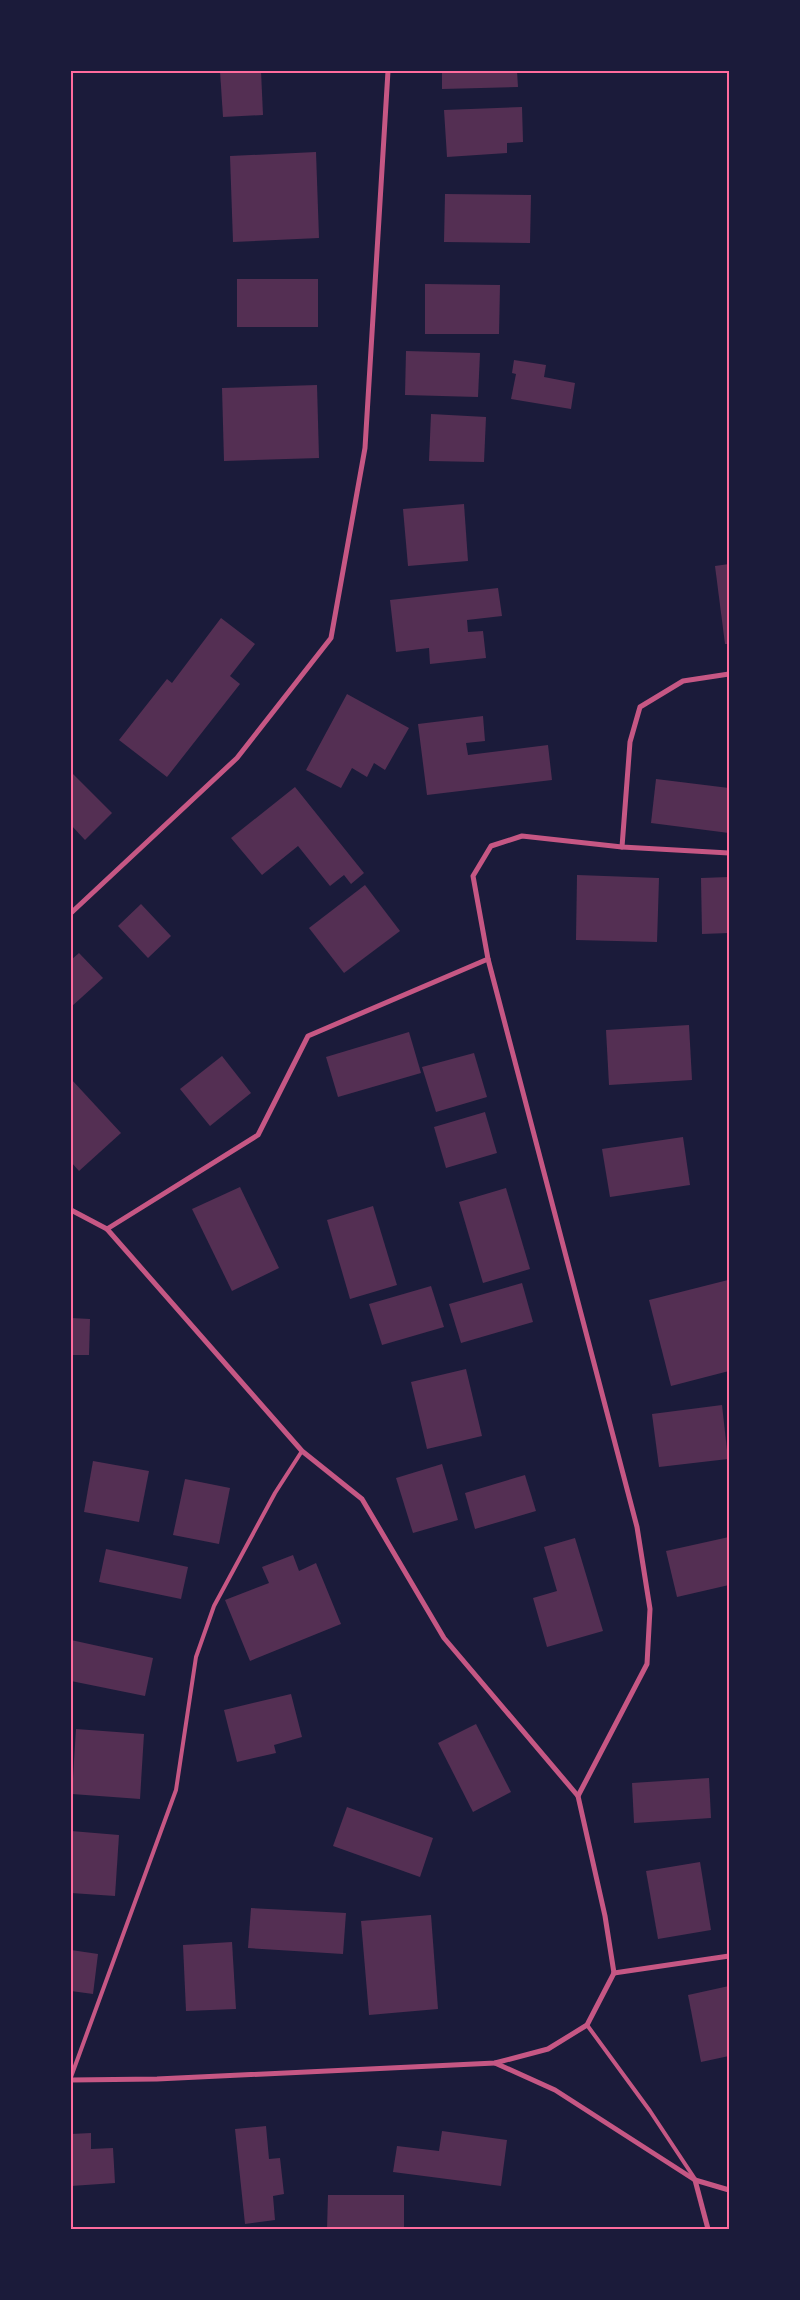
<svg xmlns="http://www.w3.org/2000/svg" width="800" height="2300" font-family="Barlow,sans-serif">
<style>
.building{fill:#542f53}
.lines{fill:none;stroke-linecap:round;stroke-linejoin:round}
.service{stroke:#c65784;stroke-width:4}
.minor{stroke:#c65784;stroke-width:5}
.neatline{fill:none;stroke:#ff6b9d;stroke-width:2}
</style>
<rect width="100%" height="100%" fill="#1b1b3a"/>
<g class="building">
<polygon points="220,71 261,71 263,115 223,117"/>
<polygon points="442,71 517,71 518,87 442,89"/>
<polygon points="522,107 523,142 507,143 507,153 447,157 444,110"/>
<polygon points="316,152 319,238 233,242 230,156"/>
<polygon points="445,194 531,195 530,243 444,242"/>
<rect x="237" y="279" width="81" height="48"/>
<polygon points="425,284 500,285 499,334 425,334"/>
<polygon points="406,351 480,353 478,397 405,395"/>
<polygon points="514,360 546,365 544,377 575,383 571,409 511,399 516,374 512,373"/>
<polygon points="317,385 319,458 224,461 222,388"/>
<polygon points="431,414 486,417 484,462 429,461"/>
<polygon points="464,504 468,561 408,566 403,509"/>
<polygon points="729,564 729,644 725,644 715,566"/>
<polygon points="498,588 502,616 467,620 468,632 483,631 486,658 430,664 429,648 396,652 390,600"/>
<polygon points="221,618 255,644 230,676 240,684 167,777 119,740 167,679 172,683"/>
<polygon points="347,694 409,728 385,770 374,763 367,777 352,768 341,788 306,770"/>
<polygon points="483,716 485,741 466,743 468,755 548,745 552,780 427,795 418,724"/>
<polygon points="71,772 112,813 85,840 71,825"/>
<polygon points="656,779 729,788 729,833 651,823"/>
<polygon points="295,787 364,873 351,884 344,875 330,886 298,846 262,875 231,838"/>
<polygon points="577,875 659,878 657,942 576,940"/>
<polygon points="729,877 729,933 702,934 701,878"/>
<polygon points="365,885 400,931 344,973 309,928"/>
<polygon points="141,904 171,936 148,958 118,926"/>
<polygon points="79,953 103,978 71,1007 71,960"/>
<polygon points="689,1025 692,1080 609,1085 606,1030"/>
<polygon points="409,1032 421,1073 338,1097 326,1057"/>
<polygon points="474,1053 487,1097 436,1112 422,1067"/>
<polygon points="222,1056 251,1093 210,1126 180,1089"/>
<polygon points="71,1079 121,1133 79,1171 71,1162"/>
<polygon points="485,1112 497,1153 446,1168 434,1127"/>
<polygon points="683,1137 690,1185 610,1197 602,1149"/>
<polygon points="240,1187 279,1268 232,1291 192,1209"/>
<polygon points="506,1188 530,1269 483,1283 459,1202"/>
<polygon points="373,1206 397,1285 350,1299 327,1220"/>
<polygon points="728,1280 729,1371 671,1386 649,1300"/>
<polygon points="522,1283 533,1322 461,1343 449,1304"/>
<polygon points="431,1286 444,1327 382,1345 369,1304"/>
<polygon points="71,1318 90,1319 89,1355 71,1355"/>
<polygon points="466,1369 482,1436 427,1449 411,1382"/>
<polygon points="722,1405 728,1459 659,1467 652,1414"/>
<polygon points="93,1461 149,1471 139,1522 84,1512"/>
<polygon points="442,1464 458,1520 413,1533 396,1478"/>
<polygon points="525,1475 536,1511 475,1529 465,1493"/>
<polygon points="185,1479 230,1488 219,1544 173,1535"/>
<polygon points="729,1537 729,1585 677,1597 666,1551"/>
<polygon points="575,1538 603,1631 547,1647 533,1598 557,1591 544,1547"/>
<polygon points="106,1549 188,1567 181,1599 99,1582"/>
<polygon points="293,1555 299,1571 316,1563 341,1624 250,1661 225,1600 269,1583 262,1567"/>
<polygon points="71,1640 153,1658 145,1696 71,1681"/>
<polygon points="291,1694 302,1737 274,1745 276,1753 237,1762 224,1710"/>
<polygon points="476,1724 511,1792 473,1812 438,1743"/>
<polygon points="76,1729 144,1734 140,1799 72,1794"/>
<polygon points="709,1778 711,1818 634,1823 632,1783"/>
<polygon points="347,1807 433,1838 420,1877 333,1846"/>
<polygon points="71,1831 119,1835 115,1896 71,1893"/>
<polygon points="700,1862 711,1930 658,1939 646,1871"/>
<polygon points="251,1908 346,1913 343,1954 248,1948"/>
<polygon points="431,1915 438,2009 369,2015 361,1921"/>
<polygon points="232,1942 236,2009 186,2011 183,1945"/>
<polygon points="71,1950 98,1954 93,1994 71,1991"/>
<polygon points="729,1986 729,2056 701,2062 688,1995"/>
<polygon points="266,2126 269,2159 280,2158 284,2194 273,2196 275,2220 245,2224 235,2129"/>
<polygon points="442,2131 507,2140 501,2186 393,2172 397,2146 439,2151"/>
<polygon points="91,2133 91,2149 113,2148 115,2183 71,2186 71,2134"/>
<polygon points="328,2195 404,2195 404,2229 327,2229"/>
</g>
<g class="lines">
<g class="service">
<polyline points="587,2025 650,2111 695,2179"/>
<polyline points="71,2077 176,1790 196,1657 214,1606 275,1493 302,1451"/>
</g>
<g class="minor">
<polyline points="622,847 630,742 640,707 683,681 729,674"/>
<polyline points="71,913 237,758 331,638 365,448 388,71"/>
<polyline points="488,959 637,1527 650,1609 647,1664 578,1796"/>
<polyline points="71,1210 107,1229 258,1135 308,1036 488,959 473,876 491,846 522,836 622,847 729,853"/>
<polyline points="107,1229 302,1451 362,1499 444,1638 578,1796 605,1916 614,1973"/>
<polyline points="614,1973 729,1956"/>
<polyline points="495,2063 555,2090 695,2180 729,2190"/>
<polyline points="71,2080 157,2079 495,2063 548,2049 587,2025 614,1973"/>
<polyline points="695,2180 708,2229"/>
</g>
</g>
<rect width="800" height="2300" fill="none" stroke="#1b1b3a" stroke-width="145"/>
<rect x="72" y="72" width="656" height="2156" class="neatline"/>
</svg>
